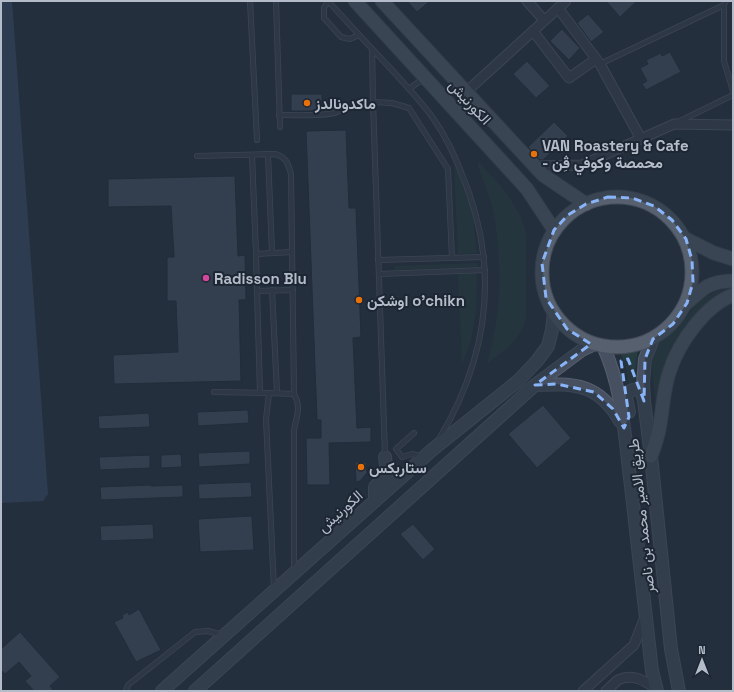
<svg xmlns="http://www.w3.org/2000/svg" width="734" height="692" font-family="'Space Grotesk',Vazirmatn,sans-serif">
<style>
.green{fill:#263c3f}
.water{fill:#394c67}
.building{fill:#455162;stroke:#1f2835}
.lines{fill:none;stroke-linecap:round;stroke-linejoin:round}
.lane-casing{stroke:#565f6c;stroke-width:6}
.street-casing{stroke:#565f6c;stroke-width:11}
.secondary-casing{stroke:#565f6c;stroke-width:14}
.primary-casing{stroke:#414a57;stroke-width:15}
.lane{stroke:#38414e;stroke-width:4.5}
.street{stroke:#38414e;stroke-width:9}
.secondary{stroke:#465061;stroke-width:12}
.primary{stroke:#56606e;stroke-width:13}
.marked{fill:none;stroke:#8ab4f8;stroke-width:3;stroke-dasharray:8 5;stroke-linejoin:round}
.food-dot{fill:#e8710a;stroke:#1d2633;stroke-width:1.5}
.hotel-dot{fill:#d1479c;stroke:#1d2633;stroke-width:1.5}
.labels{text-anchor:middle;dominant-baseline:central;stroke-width:4;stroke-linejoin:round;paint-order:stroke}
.street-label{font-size:15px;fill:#b4bcc9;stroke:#1d2633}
.poi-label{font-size:15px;font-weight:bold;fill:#b4bcc9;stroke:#1d2633;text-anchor:start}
</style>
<rect width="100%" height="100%" fill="#242f3e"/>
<g class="green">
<path d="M478 161C497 182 519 204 526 233V318C520 341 505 349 487 364 498 324 502 289 498 249 497 236 496 222 493 209 489 194 483 180 478 166Z"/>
<polygon points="454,164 465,187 473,216 477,253 458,254"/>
<polygon points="477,263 477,267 395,270 395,266"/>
<polygon points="477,273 476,311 471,341 462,364 458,274"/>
<polygon points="733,288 733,291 710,303 656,408 652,367 654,352 659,342 685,319 700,300 717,291"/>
<polygon points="638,348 635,371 636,384 629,385 626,367 620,351 629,351"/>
</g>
<polygon class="water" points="1,1 12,1 48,494 43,501 1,503"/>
<g class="building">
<polygon points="407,1 430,1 417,12"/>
<polygon points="606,1 637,1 620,17"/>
<polygon points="588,14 604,32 591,42 577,23"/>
<polygon points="562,29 580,48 569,60 550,41"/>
<polygon points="670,52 681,72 646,90 642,84 647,81 640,68 648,64 646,60 661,53 662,56"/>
<polygon points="527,61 550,86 536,98 513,74"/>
<rect x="291" y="94" width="31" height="17"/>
<polygon points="554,122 568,136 543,160 540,160 528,147"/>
<polygon points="346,130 349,208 356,208 361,337 353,338 357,428 371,427 371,442 329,443 330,485 307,485 306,438 321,438 321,420 317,420 306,131"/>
<polygon points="235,176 238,256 245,255 246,300 239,300 241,381 114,384 113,355 178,352 176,301 167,301 167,257 174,257 171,206 108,207 108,179"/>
<polygon points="543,405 571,438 537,468 508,434"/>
<polygon points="248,410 249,423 198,426 197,412"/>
<polygon points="149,413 150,427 99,429 98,416"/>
<polygon points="250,451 250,464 199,467 198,453"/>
<polygon points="181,454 182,467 161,468 161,455"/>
<polygon points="150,455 150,468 100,470 99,457"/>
<polygon points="355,462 366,462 367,473 360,481 356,482"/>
<polygon points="251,482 252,497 199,499 198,484"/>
<polygon points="151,485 151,486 183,485 183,497 101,500 100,487"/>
<polygon points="252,516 254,550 200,552 198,519"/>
<polygon points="153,524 154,539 101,541 100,526"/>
<polygon points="413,524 435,549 423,560 400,534"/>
<polygon points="139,609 161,650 136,662 114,622 123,618 122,615 128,612 129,615"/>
<polygon points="20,632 60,677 50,686 54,691 34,691 25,681 31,676 19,662 5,674 1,670 1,649"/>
</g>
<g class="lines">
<defs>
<g id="lane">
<polyline points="250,1 257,140"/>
<polyline points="276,1 280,127"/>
<polyline points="726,1 724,5 724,61 733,91"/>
<path d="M359 35 350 39 341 37 324 18V8L328 1C349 24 370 47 392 70 406 86 423 103 435 121 446 137 454 154 461 172 500 264 490 354 439 439"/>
<polyline points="372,49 373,102"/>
<polyline points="600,64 724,5"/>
<polyline points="409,89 424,78"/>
<path d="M279 115C291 115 331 117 339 111"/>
<polyline points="678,122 733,95"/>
<polyline points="268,154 272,253"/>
<polyline points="252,155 256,254"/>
<path d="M197 156 275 154C286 157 288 163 291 174L294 394"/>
<polyline points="292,252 256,254 257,291 293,290"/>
<polyline points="378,260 484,257"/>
<polyline points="379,274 485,270"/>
<polyline points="272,290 277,393"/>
<polyline points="257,291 260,392"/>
<polyline points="214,392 269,393"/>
<polyline points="414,433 396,449 402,457 412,454 423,457"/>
<polyline points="385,455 373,102 392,103 409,108 448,169 452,258"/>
<path d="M274 589 266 419 269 393 294 394C302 408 296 416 294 431V569"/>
<polyline points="126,691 128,685 195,632 208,631 223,635"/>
</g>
<g id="street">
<polyline points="527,1 544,20"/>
<polyline points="558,8 600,64 641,139"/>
<polyline points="533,31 569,78 596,59"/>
<polyline points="466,92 566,1"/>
<polyline points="534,166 582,165 674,124 733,125"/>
<polyline points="583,691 634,645 645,617"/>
<path d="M606 691C610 688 614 683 618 680 633 673 646 681 656 689"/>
</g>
<g id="secondary">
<polyline points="653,339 645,359 643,384 644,401 651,456 671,649 679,691"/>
<path d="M603 346C623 388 625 441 631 486 638 548 645 610 652 671L657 691"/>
<path d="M536 385C575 383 599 384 620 421"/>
<path d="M629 412 626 397 628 392C633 389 635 389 641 391L644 400"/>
<polyline points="375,501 375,487 387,474 385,457"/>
<polyline points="162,691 432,450 518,381 537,361 548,346 552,330 554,312"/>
<polyline points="195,691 535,385 582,350 595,344"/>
</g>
<g id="primary">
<polyline points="355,1 527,189 554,230"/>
<polyline points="382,1 543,175 586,204"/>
<circle cx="617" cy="272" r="75"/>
<polyline points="686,239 714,253 733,259"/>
<path d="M687 303C703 288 710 281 733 281"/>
<path d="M651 456C654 448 657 439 659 430 663 410 663 389 670 370 679 343 705 305 733 295"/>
</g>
</defs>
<use href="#lane" class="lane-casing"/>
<use href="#street" class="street-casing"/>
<use href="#secondary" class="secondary-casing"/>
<use href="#primary" class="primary-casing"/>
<use href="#lane" class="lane"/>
<use href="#street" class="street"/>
<use href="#secondary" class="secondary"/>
<use href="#primary" class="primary"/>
</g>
<path d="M0 0H734V692H0ZM608 197 632 198 654 206 672 220 686 239 692 260 693 282 687 303 673 324 653 339 645 359 644 401 628 359 621 361 629 417 624 428 613 409 594 392 557 384 535 385 591 344 567 329 546 298 542 263 554 230 568 215 586 204Z" fill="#242f3e" fill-opacity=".55" fill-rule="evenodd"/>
<path class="marked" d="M608 197 632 198 654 206 672 220 686 239 692 260 693 282 687 303 673 324 653 339 645 359 644 401 628 359 621 361 629 417 624 428 613 409 594 392 557 384 535 385 591 344 567 329 546 298 542 263 554 230 568 215 586 204Z"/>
<g class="food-dot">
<circle cx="307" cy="103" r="4"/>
<circle cx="534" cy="154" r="4"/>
<circle cx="359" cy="300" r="4"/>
<circle cx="361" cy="467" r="4"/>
</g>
<circle class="hotel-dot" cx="206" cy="278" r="4"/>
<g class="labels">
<g class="street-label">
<text transform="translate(470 102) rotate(47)">الكورنيش</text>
<text transform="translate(340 511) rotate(-42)">الكورنيش</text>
<text transform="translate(641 516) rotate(-96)">طريق الامير محمد بن ناصر</text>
</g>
<g class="poi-label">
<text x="315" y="103">ماكدونالدز</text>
<text x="542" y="145">VAN Roastery &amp; Cafe<tspan x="542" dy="17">- محمصة وكوفي ڤِن</tspan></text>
<text x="214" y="278">Radisson Blu</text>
<text x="367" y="300">اوشكن o'chikn</text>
<text x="369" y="467">ستاربكس</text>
</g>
</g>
<rect width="734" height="692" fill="none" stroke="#b4bcc9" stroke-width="4"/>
<g transform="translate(702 660)" stroke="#1d2633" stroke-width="3" paint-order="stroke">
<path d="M0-3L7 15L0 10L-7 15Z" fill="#b4bcc9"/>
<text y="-6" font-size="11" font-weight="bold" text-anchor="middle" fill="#b4bcc9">N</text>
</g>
</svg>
